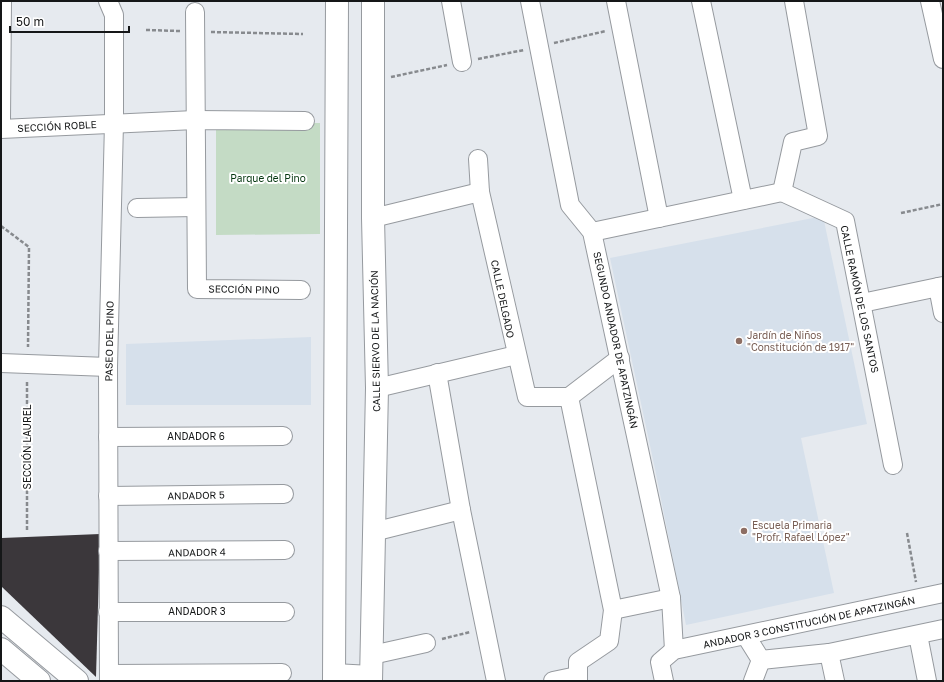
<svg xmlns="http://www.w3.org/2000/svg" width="944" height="682" font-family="'Golos Text',sans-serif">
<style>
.built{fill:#d6e0eb}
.green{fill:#c4dbc5}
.building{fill:#3b373b}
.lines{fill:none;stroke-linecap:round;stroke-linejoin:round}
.minor-casing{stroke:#969a9f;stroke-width:20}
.major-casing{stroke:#969a9f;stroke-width:24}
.path{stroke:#878a8e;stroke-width:2.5;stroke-dasharray:4 2;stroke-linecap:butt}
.minor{stroke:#fff;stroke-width:18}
.major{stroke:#fff;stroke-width:22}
.education-dot{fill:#8d6e63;stroke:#fff;stroke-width:1.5}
.labels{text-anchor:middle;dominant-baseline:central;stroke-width:4;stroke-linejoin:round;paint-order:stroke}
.street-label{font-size:10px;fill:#151718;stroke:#fff}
.park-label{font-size:10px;fill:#053710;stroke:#fff}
.education-label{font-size:10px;fill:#785e54;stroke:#fff;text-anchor:start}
</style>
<rect width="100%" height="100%" fill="#e6eaef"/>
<g class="built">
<polygon points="823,216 867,424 801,438 834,593 686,625 655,469 610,258"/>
<polygon points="311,337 311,405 126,405 126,344"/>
</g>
<polygon class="green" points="216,123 320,123 320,234 216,235"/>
<polygon class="building" points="100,534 96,677 2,587 2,538"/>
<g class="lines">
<defs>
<g id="minor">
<polyline points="108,1 114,15 114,123 108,367 109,681"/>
<polyline points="451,1 462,62"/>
<polyline points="530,1 570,205 592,232 671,598 674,650"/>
<polyline points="616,1 659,218"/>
<polyline points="701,1 743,200"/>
<polyline points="930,1 943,59"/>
<polyline points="195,12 197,289 301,290"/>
<polyline points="1,120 2,1"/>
<polyline points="1,129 195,120 305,121"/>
<polyline points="478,159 480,192 527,397 569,397 620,358"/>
<polyline points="782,192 845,221 893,465"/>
<polyline points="782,192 793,142 818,136 794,1"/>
<polyline points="137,208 196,207"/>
<polyline points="373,218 480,192"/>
<polyline points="592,232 782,192"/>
<polyline points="938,287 943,313"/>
<polyline points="862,303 943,286"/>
<polyline points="1,363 108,367"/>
<polyline points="437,373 461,510 496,681"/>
<polyline points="377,388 516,355"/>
<polyline points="569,397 613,610 609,641 578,662 578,681"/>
<polyline points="108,437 283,436"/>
<polyline points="108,496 284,494"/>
<polyline points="373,532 461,510"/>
<polyline points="108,551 285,550"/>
<polyline points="613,610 671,598"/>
<polyline points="108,612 285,612"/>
<polyline points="918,635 927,681"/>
<polyline points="746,636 761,660 829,653 943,629"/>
<polyline points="829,653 835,681"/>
<polyline points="372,655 426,643"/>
<polyline points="334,673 371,675"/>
<polyline points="109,674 282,673"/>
<polyline points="553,681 577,676"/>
<polyline points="664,681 660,662 674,650 943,593"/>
<polyline points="753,681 761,660"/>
</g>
<g id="major">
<polyline points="1,617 77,681"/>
<polyline points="1,649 39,681"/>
<polyline points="334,681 337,1"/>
<polyline points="371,681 377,388 373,218 373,1"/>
</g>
</defs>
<use href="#minor" class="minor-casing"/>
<use href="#major" class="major-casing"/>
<g class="path">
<polyline points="146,30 180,31"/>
<polyline points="211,32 303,34"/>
<polyline points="554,43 606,31"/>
<polyline points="478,59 524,50"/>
<polyline points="391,77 447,65"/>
<polyline points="901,213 943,204"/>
<polyline points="1,226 29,247 28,347"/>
<polyline points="27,530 27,380"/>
<polyline points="907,533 916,582"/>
<polyline points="442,639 470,632"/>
</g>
<use href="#minor" class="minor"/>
<use href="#major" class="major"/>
</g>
<g class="education-dot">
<circle cx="739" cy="341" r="4"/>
<circle cx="744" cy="531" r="4"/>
</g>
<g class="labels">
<g class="street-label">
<text transform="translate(57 126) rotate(-3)">SECCIÓN ROBLE</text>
<text transform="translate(244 289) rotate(1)">SECCIÓN PINO</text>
<text transform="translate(503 299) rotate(78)">CALLE DELGADO</text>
<text transform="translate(860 299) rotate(78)">CALLE RAMÓN DE LOS SANTOS</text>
<text transform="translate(616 340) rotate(78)">SEGUNDO ANDADOR DE APATZINGÁN</text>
<text transform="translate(109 341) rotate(-89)">PASEO DEL PINO</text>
<text transform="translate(375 341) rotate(-91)">CALLE SIERVO DE LA NACIÓN</text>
<text x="196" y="436">ANDADOR 6</text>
<text transform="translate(27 447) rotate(-90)">SECCIÓN LAUREL</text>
<text transform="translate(196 495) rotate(-1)">ANDADOR 5</text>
<text transform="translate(197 552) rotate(-1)">ANDADOR 4</text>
<text x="197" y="611">ANDADOR 3</text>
<text transform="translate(809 622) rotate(-12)">ANDADOR 3 CONSTITUCIÓN DE APATZINGÁN</text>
</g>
<g class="park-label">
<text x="268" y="178">Parque del Pino</text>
</g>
<g class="education-label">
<text x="747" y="335">Jardín de Niños<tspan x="747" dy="12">"Constitución de 1917"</tspan></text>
<text x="752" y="525">Escuela Primaria<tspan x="752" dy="12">"Profr. Rafael López"</tspan></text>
</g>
</g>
<rect width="944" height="682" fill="none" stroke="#151718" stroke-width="4"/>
<path d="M10 26v6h119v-6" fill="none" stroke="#151718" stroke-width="2"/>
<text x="16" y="26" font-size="12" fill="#151718" stroke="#ffffff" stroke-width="3" paint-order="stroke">50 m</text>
</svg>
